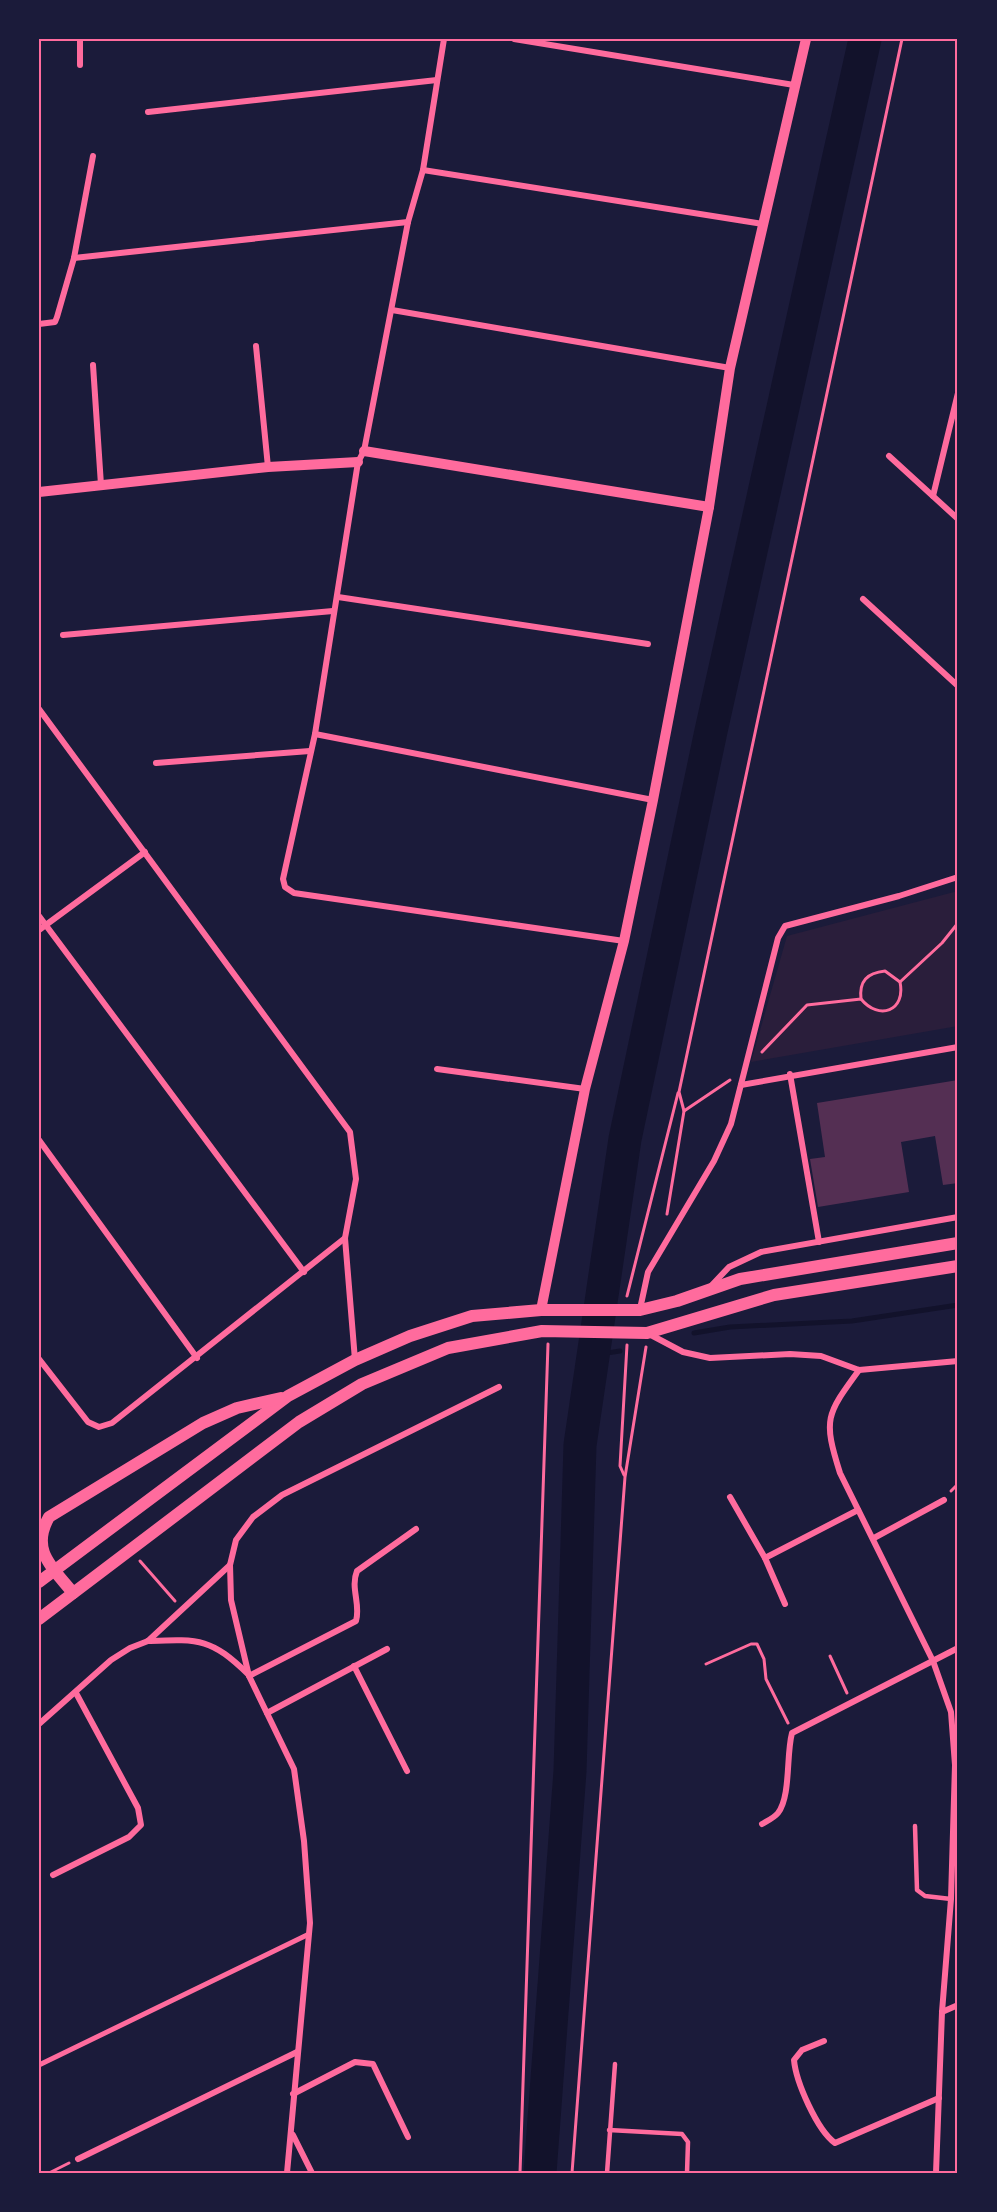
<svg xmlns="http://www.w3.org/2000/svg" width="997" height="2212" font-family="Quicksand,sans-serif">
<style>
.green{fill:#2a1e3b}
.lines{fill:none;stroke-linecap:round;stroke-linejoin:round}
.stream{stroke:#12122b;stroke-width:5}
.river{stroke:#12122b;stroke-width:33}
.building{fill:#542f53}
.path{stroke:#ff6b9d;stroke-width:3}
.service{stroke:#ff6b9d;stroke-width:4.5}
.pedestrian{stroke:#ff6b9d;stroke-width:5}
.minor{stroke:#ff6b9d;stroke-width:6}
.tertiary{stroke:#ff6b9d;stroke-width:10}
.secondary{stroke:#ff6b9d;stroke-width:12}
.neatline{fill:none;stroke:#ff6b9d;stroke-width:2}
</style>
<rect width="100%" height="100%" fill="#1b1b3a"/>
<polygon class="green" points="958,891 958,1026 751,1062 787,936"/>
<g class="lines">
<g class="stream">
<polyline points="694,1333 730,1327 852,1321 958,1305"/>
<polyline points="593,1355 620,1351"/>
</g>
<polyline class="river" points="540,2173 570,1771 580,1445 625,1139 711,731 865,39"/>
</g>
<polygon class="building" points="958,1080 958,1183 943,1185 935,1136 901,1142 909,1192 818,1207 810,1159 825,1157 817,1103"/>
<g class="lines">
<g class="path">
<path d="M861 999C859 981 867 973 885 971L900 982"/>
<path d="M762 1052 807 1005 861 999C879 1021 906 1011 900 982L942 943 958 923"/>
<polyline points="684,1111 730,1080"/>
<polyline points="667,1214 684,1111 679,1092 902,39"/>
<polyline points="627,1296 678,1093"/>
<polyline points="624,1475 620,1466 627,1345"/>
<polyline points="951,1491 958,1484"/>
<polyline points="140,1561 175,1601"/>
<polyline points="830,1656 847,1693"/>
<polyline points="706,1664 751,1644 757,1644 764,1659 766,1679 788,1723"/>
<polyline points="49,2173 69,2163"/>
<polyline points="520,2173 548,1344"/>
<polyline points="572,2173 625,1477 646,1347"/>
</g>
<g class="service">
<polyline points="915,1826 917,1890 925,1896 951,1899"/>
<polyline points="609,2130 682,2134 688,2142 687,2173"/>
<polyline points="607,2173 615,2064"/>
</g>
<polyline class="pedestrian" points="39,2065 307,1935"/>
<g class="minor">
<polyline points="80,39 80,65"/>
<polyline points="444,39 423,170 408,222 364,451 358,462 315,734 283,879 285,887 294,893 624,941"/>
<polyline points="514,39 794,85"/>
<polyline points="148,112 437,80"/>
<polyline points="423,170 763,224"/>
<polyline points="74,258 408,222"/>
<polyline points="392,310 730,368"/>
<polyline points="39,324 55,322 57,317 74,258 93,156"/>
<polyline points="256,346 268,467"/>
<polyline points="93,365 101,485"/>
<polyline points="889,456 958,519"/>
<polyline points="933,496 958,393"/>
<polyline points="338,597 648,644"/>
<polyline points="863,599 958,686"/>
<polyline points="63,635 333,611"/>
<polyline points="39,709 350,1132 356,1179 345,1238 355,1360"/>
<polyline points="315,734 653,800"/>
<polyline points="156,763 310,751"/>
<polyline points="39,916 304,1272"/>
<polyline points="39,930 145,852"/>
<polyline points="437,1069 585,1089"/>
<polyline points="790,1074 819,1242"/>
<polyline points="741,1085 958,1047"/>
<polyline points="39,1140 197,1358"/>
<polyline points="712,1285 729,1267 761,1252 958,1217"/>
<polyline points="640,1309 648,1272 714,1161 731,1124 778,938 785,926 899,896 958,877"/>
<polyline points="649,1334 683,1352 710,1358 790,1354 821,1356 859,1370 958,1361"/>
<polyline points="39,1359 88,1422 99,1427 112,1423 345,1238"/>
<path d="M859 1370C826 1415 823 1419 840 1473L933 1661 951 1712 955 1765 951 1899 942 2012 936 2173"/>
<polyline points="730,1497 765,1558 785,1604"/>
<polyline points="874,1538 944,1500"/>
<polyline points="765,1558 858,1510"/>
<polyline points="230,1565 231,1600 249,1676 294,1769 304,1841 310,1923 287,2173"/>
<path d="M148 1641C200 1639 211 1638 249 1675"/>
<polyline points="354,1666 407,1771"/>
<path d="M249 1676 356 1621C361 1604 350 1588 357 1571L416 1529"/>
<polyline points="267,1713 387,1649"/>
<polyline points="39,1724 111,1660 130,1648 148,1641 230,1565 236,1540 253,1517 282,1495 499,1387"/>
<path d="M762 1824C767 1821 774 1818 778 1813 791 1796 786 1755 792 1733L958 1648"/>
<polyline points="53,1875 129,1837 141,1825 138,1808 76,1693"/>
<polyline points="942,2012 958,2005"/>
<path d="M824 2041 802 2050 794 2060C796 2082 817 2130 835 2143L939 2098"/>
<polyline points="293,2094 355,2062 373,2064 408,2137"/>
<polyline points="293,2135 312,2173"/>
<polyline points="78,2159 297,2052"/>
</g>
<g class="tertiary">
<polyline points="364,451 709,507"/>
<polyline points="39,492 268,467 358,462"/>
<polyline points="541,1310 585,1089 624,941 653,800 709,507 730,368 806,39"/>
</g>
<g class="secondary">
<polyline points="39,1582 288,1396 355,1360 410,1336 472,1316 541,1310 640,1310 677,1301 740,1279 958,1243"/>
<path d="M73 1593C52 1567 30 1550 49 1517L203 1423 237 1408 281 1398"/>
<polyline points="39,1619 299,1422 362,1384 448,1348 542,1331 647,1333 774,1295 958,1266"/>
</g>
</g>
<rect width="997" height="2212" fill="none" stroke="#1b1b3a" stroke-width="81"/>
<rect x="40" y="40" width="916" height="2132" class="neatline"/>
</svg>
